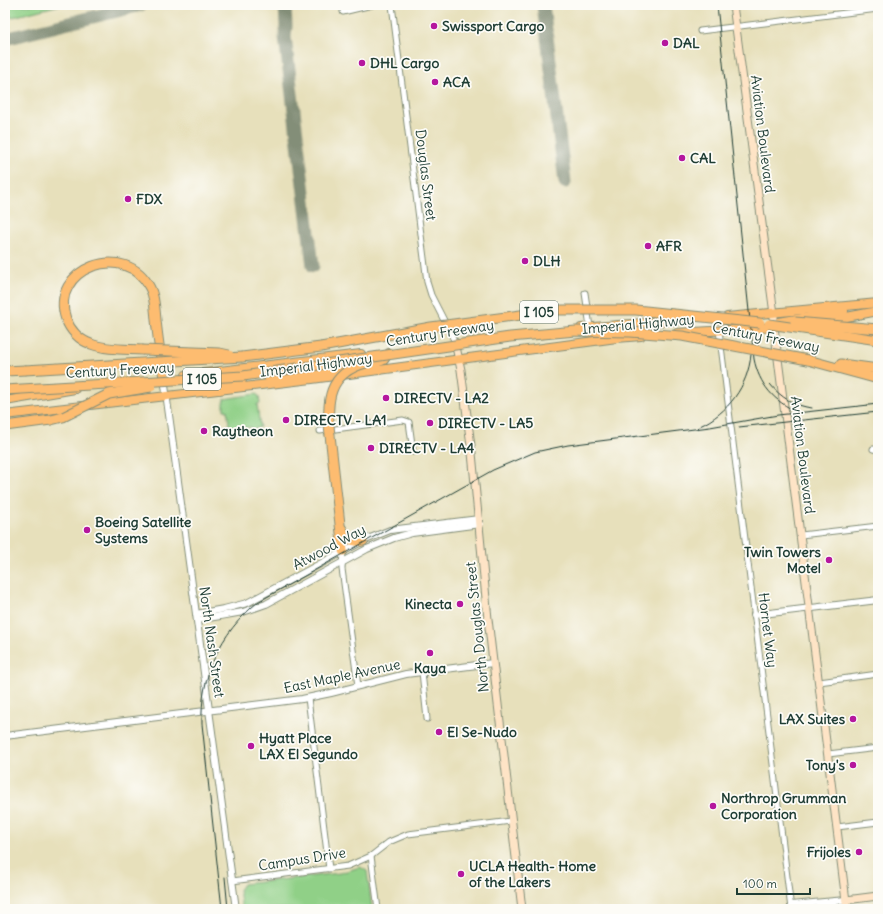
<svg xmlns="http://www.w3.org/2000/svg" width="883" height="914" font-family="Delius,sans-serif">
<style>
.green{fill:#90d087;stroke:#58865e}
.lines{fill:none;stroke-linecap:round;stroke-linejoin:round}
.taxiway{stroke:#838e78;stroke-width:13}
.minor-casing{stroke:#838e78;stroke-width:7}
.tertiary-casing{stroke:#838e78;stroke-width:8}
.secondary-casing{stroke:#838e78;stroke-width:9}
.primary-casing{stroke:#838e78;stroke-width:10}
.motorway-casing{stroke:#838e78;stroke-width:11}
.minor{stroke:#fff;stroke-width:5}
.tertiary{stroke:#fff;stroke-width:6}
.secondary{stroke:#fee4c6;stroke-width:7}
.primary{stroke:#fdbc70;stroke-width:8}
.motorway{stroke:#fdbc70;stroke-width:9}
.tram{stroke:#1f3d34;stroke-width:1}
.motorway-bridge-casing{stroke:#838e78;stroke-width:11;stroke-linecap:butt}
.motorway-bridge{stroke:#fdbc70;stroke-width:9}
.poi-dot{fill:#b5179e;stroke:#fdfcf7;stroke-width:1.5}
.labels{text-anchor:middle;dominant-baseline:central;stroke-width:3.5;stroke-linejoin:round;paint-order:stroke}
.shield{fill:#fdfcf7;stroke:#62766e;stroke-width:1}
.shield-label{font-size:13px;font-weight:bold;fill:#1f3d34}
.poi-label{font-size:14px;font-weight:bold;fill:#1f3d34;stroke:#fdfcf7;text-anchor:start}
.street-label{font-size:14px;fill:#1f3d34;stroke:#fdfcf7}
</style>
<rect width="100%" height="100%" fill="#fdfcf7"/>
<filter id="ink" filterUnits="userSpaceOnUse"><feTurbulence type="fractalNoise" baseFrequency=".025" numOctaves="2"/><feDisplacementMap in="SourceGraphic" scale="8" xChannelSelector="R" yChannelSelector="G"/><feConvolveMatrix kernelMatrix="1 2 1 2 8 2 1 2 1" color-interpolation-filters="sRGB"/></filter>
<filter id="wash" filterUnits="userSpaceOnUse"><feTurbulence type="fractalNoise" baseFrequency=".012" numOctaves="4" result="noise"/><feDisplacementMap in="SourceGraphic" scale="16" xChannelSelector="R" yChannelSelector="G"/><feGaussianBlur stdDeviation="0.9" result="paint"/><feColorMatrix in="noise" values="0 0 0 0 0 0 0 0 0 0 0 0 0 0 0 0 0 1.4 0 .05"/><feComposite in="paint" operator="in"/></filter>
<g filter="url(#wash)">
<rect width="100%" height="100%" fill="#e7e0bb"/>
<g class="green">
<polygon points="5,5 60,5 5,19"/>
<polygon points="256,394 259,396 260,404 257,404 260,427 251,430 251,427 238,428 238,431 230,430 227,410 224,410 224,399"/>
<polygon points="360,867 367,871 372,909 242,909 239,890 243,884 340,873"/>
</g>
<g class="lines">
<g class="taxiway">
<polyline points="285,5 286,26 285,37 313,266"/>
<polyline points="543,5 565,182"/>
<polyline points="5,39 141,5"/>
</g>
</g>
</g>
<g filter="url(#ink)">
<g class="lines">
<defs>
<g id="minor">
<polyline points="392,5 427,282 431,295 455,342"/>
<polyline points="343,12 372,5"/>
<polyline points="700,31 878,9"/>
<polyline points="585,293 590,327"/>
<polyline points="719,330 791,909"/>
<polyline points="320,431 403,420 409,422 413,452"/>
<polyline points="873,449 878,450"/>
<polyline points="801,535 878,526"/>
<polyline points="343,551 342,569 358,686"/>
<polyline points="422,672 427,719"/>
<polyline points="819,682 878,674"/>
<polyline points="308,698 329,869"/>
<polyline points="828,754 878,748"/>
<polyline points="837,827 878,822"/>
<polyline points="371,856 378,909"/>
<polyline points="232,881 348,866 371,856 389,842 408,834 511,821"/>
</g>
<g id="tertiary">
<polyline points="164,378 236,909"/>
<polyline points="196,614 224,609 247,603 363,541 390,530 479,519"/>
<polyline points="754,615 878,600"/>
<polyline points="197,620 243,612 266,604 367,549 394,538 412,533 480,524"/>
<polyline points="5,736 302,699 331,693 406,674 493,663"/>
<polyline points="791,905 846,900"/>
</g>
<g id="secondary">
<polyline points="733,5 774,314 774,327 847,909"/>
<polyline points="455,342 461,370 472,453 488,619 522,909"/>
<polyline points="846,900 878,896"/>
</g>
<g id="primary">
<polyline points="727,317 878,303"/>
<polyline points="820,322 878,311"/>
<polyline points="774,327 779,322 844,311"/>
<polyline points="581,328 693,319"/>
<polyline points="677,333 777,327"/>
<polyline points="186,375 361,354"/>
<polyline points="268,377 374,364 384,360 389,353"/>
<polyline points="219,390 223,384 242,380"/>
<polyline points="5,401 75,389"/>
<polyline points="5,415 312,379 617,338 641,336"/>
</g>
<g id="motorway">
<path d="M142 350C125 349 106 350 91 344 79 340 70 330 66 319 48 269 126 239 150 288 155 297 155 310 156 320 158 340 161 359 164 378"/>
<polyline points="242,357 321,347"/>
<polyline points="808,360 878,379"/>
<polyline points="841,364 878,369"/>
<polyline points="5,371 25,370"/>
<polyline points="330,435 343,551"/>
<path d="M342 529C347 539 351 542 363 541"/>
</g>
</defs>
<use href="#minor" class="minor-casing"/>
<use href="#tertiary" class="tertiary-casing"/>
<use href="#secondary" class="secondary-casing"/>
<use href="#primary" class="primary-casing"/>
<use href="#motorway" class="motorway-casing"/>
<use href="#minor" class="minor"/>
<use href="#tertiary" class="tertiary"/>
<use href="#secondary" class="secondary"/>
<use href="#primary" class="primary"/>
<use href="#motorway" class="motorway"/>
<g class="tram">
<path d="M717 5 754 359C759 384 774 402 798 412"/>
<path d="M770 384C781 398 795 406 812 408"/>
<path d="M700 426C728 413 748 386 751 355"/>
<polyline points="739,427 878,412"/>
<polyline points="225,877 228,909"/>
<path d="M222 909 202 724C200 676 220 633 258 602L493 470 535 452 568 445 710 427 778 415 878 404"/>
</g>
<defs>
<g id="motorway-bridge">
<polyline points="795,322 878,329"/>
<polyline points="769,324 878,340"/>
<polyline points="321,347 431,327 558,310 636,310 760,323"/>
<polyline points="142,350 220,353 229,355"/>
<polyline points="25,370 242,357"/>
<polyline points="5,390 243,376 510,337 576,331 630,332 682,336 808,360"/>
<polyline points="5,426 51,420 63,417 109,394 151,387"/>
<path d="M330 435C326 401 328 373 366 363"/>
</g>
</defs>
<use href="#motorway-bridge" class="motorway-bridge-casing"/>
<use href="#motorway-bridge" class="motorway-bridge"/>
</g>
</g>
<g class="poi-dot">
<circle cx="434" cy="26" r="4"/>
<circle cx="665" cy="43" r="4"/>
<circle cx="362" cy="63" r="4"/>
<circle cx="435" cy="82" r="4"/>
<circle cx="682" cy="158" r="4"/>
<circle cx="128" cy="199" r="4"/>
<circle cx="648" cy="246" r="4"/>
<circle cx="525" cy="261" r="4"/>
<circle cx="386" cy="398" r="4"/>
<circle cx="286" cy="420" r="4"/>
<circle cx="430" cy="423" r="4"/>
<circle cx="204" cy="431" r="4"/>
<circle cx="371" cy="448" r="4"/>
<circle cx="87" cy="530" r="4"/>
<circle cx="829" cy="560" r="4"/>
<circle cx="460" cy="604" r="4"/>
<circle cx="430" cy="653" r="4"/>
<circle cx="853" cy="719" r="4"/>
<circle cx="439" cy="732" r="4"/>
<circle cx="251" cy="746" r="4"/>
<circle cx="853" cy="765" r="4"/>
<circle cx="713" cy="806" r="4"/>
<circle cx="859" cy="852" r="4"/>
<circle cx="461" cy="874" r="4"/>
</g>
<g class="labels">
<g class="shield">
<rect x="520" y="301" width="38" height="22" rx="3"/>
<rect x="183" y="368" width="38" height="22" rx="3"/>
</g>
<g class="shield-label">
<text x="539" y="312">I 105</text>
<text x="202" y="379">I 105</text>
</g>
<g class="poi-label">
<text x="442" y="26">Swissport Cargo</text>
<text x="673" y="43">DAL</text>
<text x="370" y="63">DHL Cargo</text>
<text x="443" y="82">ACA</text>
<text x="690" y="158">CAL</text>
<text x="136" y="199">FDX</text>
<text x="656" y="246">AFR</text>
<text x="533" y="261">DLH</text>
<text x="394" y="398">DIRECTV - LA2</text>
<text x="294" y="420">DIRECTV - LA1</text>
<text x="438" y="423">DIRECTV - LA5</text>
<text x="212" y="431">Raytheon</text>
<text x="379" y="448">DIRECTV - LA4</text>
<text x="95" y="522">Boeing Satellite<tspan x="95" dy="16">Systems</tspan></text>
<text x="821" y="552" text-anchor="end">Twin Towers<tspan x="821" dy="16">Motel</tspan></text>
<text x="452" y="604" text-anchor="end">Kinecta</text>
<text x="430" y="668" text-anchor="middle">Kaya</text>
<text x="845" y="719" text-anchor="end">LAX Suites</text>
<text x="447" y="732">El Se-Nudo</text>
<text x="259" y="738">Hyatt Place<tspan x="259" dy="16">LAX El Segundo</tspan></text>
<text x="845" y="765" text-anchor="end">Tony's</text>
<text x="721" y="798">Northrop Grumman<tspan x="721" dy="16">Corporation</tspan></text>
<text x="851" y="852" text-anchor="end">Frijoles</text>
<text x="469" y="866">UCLA Health- Home<tspan x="469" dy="16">of the Lakers</tspan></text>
</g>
<g class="street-label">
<text transform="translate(763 134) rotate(83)">Aviation Boulevard</text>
<text transform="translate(426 175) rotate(83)">Douglas Street</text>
<text transform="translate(638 324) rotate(-5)">Imperial Highway</text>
<text transform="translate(440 333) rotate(-9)">Century Freeway</text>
<text transform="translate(766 337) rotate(11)">Century Freeway</text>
<text transform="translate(316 365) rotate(-7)">Imperial Highway</text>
<text transform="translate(120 370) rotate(-3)">Century Freeway</text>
<text transform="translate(803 455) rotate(83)">Aviation Boulevard</text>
<text transform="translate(329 547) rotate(-28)">Atwood Way</text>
<text transform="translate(477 627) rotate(-96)">North Douglas Street</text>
<text transform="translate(768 630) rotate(83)">Hornet Way</text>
<text transform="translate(212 642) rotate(82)">North Nash Street</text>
<text transform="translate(342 676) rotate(-12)">East Maple Avenue</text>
<text transform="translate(302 859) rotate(-9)">Campus Drive</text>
</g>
</g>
<rect width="883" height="914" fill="none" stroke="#fdfcf7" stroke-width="20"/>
<path d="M737 888v6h73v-6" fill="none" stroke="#1f3d34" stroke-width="2"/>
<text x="743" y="888" font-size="12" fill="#1f3d34" stroke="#fdfcf7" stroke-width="3" paint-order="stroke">100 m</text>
</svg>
